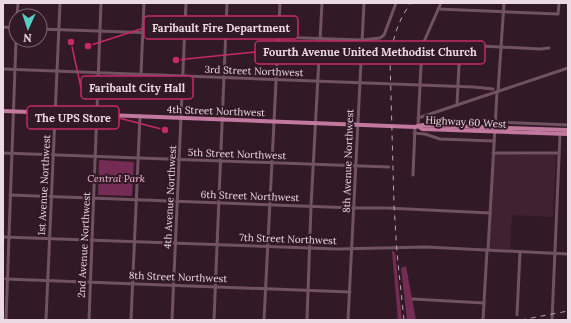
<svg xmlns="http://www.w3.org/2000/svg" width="571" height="323" font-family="Lora,serif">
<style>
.built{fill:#402132}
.green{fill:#742c54}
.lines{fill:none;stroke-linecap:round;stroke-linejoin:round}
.minor{stroke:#705261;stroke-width:3}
.major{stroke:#c2799e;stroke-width:4}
.rail{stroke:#b8a4ad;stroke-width:1;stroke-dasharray:5 5;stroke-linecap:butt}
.labels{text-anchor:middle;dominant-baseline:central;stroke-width:4;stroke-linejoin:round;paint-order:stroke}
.street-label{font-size:10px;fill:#ecdae2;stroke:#321926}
.park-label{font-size:10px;font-style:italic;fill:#fab9d8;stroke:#321926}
.leader{fill:none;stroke:#c62b68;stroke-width:1.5}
.callout-dot{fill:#c62b68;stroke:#321926;stroke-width:1.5}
.callout{fill:#321926;stroke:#c62b68;stroke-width:1.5}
.callout-label{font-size:11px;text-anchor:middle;font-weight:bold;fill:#ecdae2}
</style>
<rect width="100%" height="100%" fill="#321926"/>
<polygon class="built" points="494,154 556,155 553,217 512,215 510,249 489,249"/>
<g class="green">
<polygon points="99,160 134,162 132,196 98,195"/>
<polygon points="392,251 395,252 402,320 398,320"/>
<polygon points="406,266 416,320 407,320 401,268"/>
</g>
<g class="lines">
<g class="minor">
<polyline points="438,9 558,14 559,3"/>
<polyline points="17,16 18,3"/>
<polyline points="3,27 16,28"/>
<polyline points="40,29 362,40 380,38 384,35 396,3"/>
<polyline points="423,43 540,49 549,48"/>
<polyline points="3,69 420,85 474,87 493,89"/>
<polyline points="141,74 144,3"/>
<polyline points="498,92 504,3"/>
<polyline points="457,105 460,45"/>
<polyline points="418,118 568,68"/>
<polyline points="495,122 568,125"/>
<polyline points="418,126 422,46 441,3"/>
<polyline points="414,133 425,134 440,139 494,141"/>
<polyline points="3,153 389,167"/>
<polyline points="493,153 559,153"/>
<polyline points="413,175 415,127"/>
<polyline points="10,195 354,208 387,208 490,213"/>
<polyline points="3,237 337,249 426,247 568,254"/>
<polyline points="488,250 497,92"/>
<polyline points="6,279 350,292"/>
<polyline points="413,299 484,303"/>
<polyline points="517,315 520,252"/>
<polyline points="6,320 16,40"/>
<polyline points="46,320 60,3"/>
<polyline points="89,320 101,3"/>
<polyline points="131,320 140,116"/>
<polyline points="172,320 186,3"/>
<polyline points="214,320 227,3"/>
<polyline points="264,320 280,3"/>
<polyline points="307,320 311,206 322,3"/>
<polyline points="348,320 364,3"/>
<polyline points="483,320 487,250"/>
<polyline points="552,320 560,134"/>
</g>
<g class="major">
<polyline points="3,111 415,127 423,125 568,130"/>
<polyline points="418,126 422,129 568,134"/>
</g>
<g class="rail">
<path d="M404 320 397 253 394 205 390 59C393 38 398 20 411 3"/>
<polyline points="521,320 568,311"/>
</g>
</g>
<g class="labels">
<g class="street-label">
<text transform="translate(254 71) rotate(2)">3rd Street Northwest</text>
<text transform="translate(216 111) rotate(2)">4th Street Northwest</text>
<text transform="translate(466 122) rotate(3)">Highway 60 West</text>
<text transform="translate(237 154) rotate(2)">5th Street Northwest</text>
<text transform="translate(348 161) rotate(-88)">8th Avenue Northwest</text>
<text transform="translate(44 185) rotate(-87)">1st Avenue Northwest</text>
<text transform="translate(250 196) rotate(2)">6th Street Northwest</text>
<text transform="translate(170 197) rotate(-87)">4th Avenue Northwest</text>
<text transform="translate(288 239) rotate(2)">7th Street Northwest</text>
<text transform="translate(84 245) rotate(-87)">2nd Avenue Northwest</text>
<text transform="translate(178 277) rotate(2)">8th Street Northwest</text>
</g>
<g class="park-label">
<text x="116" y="178">Central Park</text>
</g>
</g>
<path class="leader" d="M88 46L144 28M176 60L255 52M71 42L81 88M165 130L119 118"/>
<g class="callout-dot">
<circle cx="88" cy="46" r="4"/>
<circle cx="176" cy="60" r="4"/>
<circle cx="71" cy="42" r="4"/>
<circle cx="165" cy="130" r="4"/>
</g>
<g class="callout">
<rect x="144" y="16" width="154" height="23" rx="4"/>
<rect x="255" y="41" width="230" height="23" rx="4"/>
<rect x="81" y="76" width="112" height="23" rx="4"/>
<rect x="27" y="106" width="92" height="23" rx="4"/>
</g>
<g class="callout-label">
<text x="221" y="32">Faribault Fire Department</text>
<text x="370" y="56">Fourth Avenue United Methodist Church</text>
<text x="137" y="92">Faribault City Hall</text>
<text x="73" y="122">The UPS Store</text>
</g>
<rect width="571" height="323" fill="none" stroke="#ecdae2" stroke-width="8"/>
<g transform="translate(28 28) rotate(183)"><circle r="19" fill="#321926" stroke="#7c6671"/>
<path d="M0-3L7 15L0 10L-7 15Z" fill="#56cec3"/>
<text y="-6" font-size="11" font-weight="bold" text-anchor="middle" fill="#ecdae2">N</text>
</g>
</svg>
